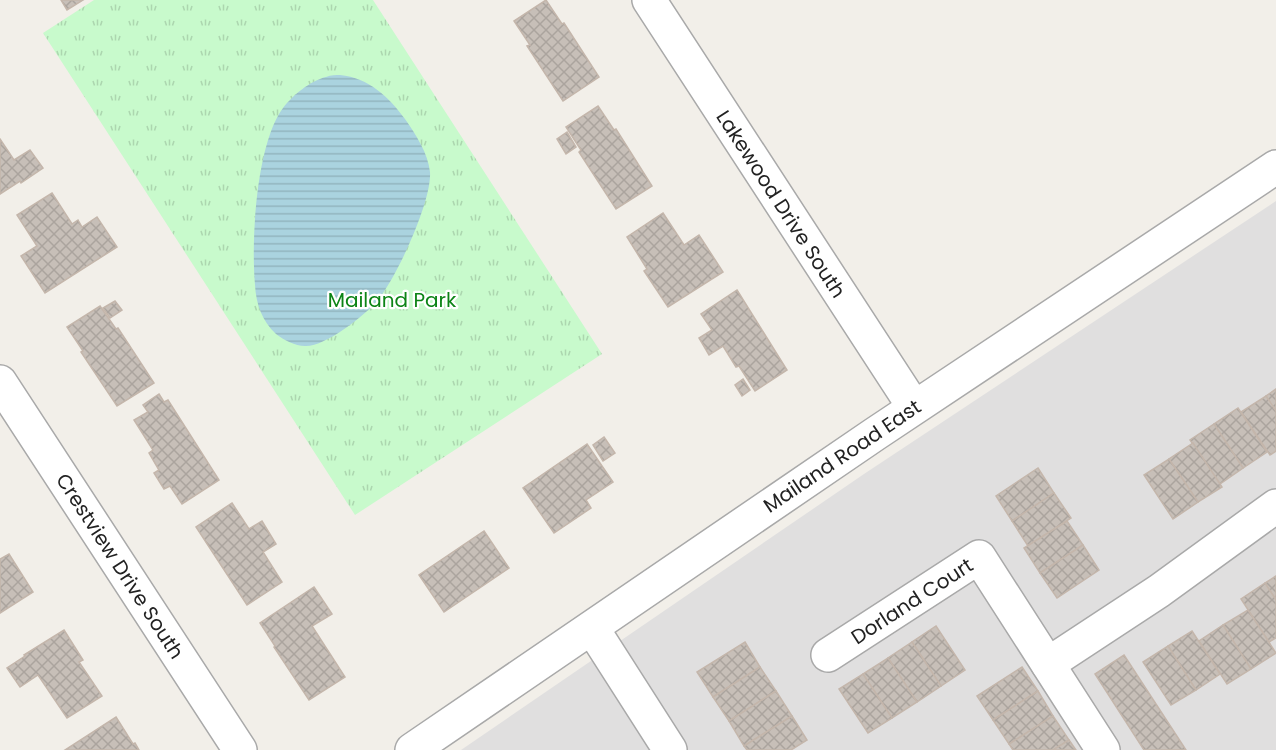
<svg xmlns="http://www.w3.org/2000/svg" width="1276" height="750" font-family="Poppins,sans-serif">
<style>
.residential{fill:#e0dfdf}
.park{fill:url(#park-tufts)}
.water{fill:url(#water-rules)}
.building{fill:url(#building-cross-hatch);stroke:#c4b6ab;stroke-width:1.5}
.lines{fill:none;stroke-linecap:round;stroke-linejoin:round}
.minor-casing{stroke:#a9a9a9;stroke-width:36}
.minor{stroke:#fff;stroke-width:33}
.labels{text-anchor:middle;dominant-baseline:central;stroke-width:4.5;stroke-linejoin:round;paint-order:stroke}
.street-label{font-size:20px;fill:#222;stroke:#fff}
.park-label{font-size:20px;fill:#0c8416;stroke:#fff}
</style>
<defs>
<pattern id="park-tufts" width="24" height="20" patternUnits="userSpaceOnUse" patternTransform="scale(1.5)"><rect width="24" height="20" fill="#c8facc"/><path d="M3 7l-1-3M5 7V3M7 7l1-3M15 17l-1-3M17 17v-4M19 17l1-3" fill="none" stroke="#acd6af"/></pattern>
<pattern id="water-rules" width="6" height="5" patternUnits="userSpaceOnUse" patternTransform="scale(1.5)"><rect width="6" height="5" fill="#aad3df"/><path d="M0 2.5h6" fill="none" stroke="#92b5bf"/></pattern>
<pattern id="building-cross-hatch" width="8" height="8" patternUnits="userSpaceOnUse" patternTransform="scale(1.5)"><rect width="8" height="8" fill="#c7bfb8"/><path d="M0 0l8 8M0 8l8-8" fill="none" stroke="#aba49e"/></pattern>
</defs>
<rect width="100%" height="100%" fill="#f2efe9"/>
<polygon class="residential" points="1276,201 1276,750 461,750 864,474"/>
<polygon class="park" points="94,0 373,0 602,354 355,515 43,33"/>
<path class="water" d="M340 75C369 78 389 97 405 119 416 135 428 153 430 172 432 201 396 279 377 301 364 316 325 347 305 346 295 346 284 340 276 334 262 321 256 304 255 285 251 241 256 144 283 108 293 95 310 81 326 77 331 75 336 75 340 75Z"/>
<g class="building">
<polygon points="61,0 83,0 67,10"/>
<polygon points="546,0 562,24 564,23 599,77 563,101 527,46 530,45 514,21"/>
<polygon points="598,106 614,130 616,129 652,186 616,209 579,152 581,150 566,127"/>
<polygon points="567,132 576,147 566,154 557,139"/>
<polygon points="0,139 14,160 30,150 43,168 21,183 20,181 0,194"/>
<polygon points="52,193 72,224 78,220 82,227 97,217 117,247 45,293 21,256 37,246 17,215"/>
<polygon points="663,213 684,245 699,235 723,272 668,307 644,271 647,269 627,237"/>
<polygon points="737,290 787,370 755,391 739,366 736,367 723,346 709,355 699,338 712,330 701,314"/>
<polygon points="115,301 122,310 110,318 103,308"/>
<polygon points="100,306 116,329 118,328 154,383 117,406 81,352 83,351 67,327"/>
<polygon points="743,379 750,390 742,396 735,385"/>
<polygon points="1276,389 1276,411 1266,396"/>
<polygon points="159,394 164,402 168,400 219,480 182,504 170,486 164,489 154,473 159,470 149,453 153,450 134,420 148,412 143,405"/>
<polygon points="1266,396 1276,411 1276,451 1270,455 1241,412"/>
<polygon points="1238,408 1267,452 1243,468 1214,424"/>
<polygon points="1214,424 1243,468 1220,484 1190,440"/>
<polygon points="604,437 615,453 603,461 593,445"/>
<polygon points="1193,443 1222,487 1198,502 1169,459"/>
<polygon points="587,444 613,482 586,500 591,508 554,533 523,488"/>
<polygon points="1169,459 1198,502 1173,519 1144,475"/>
<polygon points="1038,468 1054,493 1012,521 996,496"/>
<polygon points="1054,493 1071,518 1028,546 1012,521"/>
<polygon points="232,503 249,529 262,521 276,544 263,552 282,582 247,605 196,527"/>
<polygon points="1067,521 1083,545 1040,573 1024,548"/>
<polygon points="484,531 509,568 444,612 419,575"/>
<polygon points="1083,545 1099,570 1057,598 1040,573"/>
<polygon points="9,554 33,592 0,613 0,559"/>
<polygon points="1276,576 1276,600 1265,583"/>
<polygon points="1265,583 1276,600 1276,638 1269,642 1241,599"/>
<polygon points="314,587 332,614 312,626 345,677 309,700 274,647 275,646 260,623"/>
<polygon points="1248,610 1276,653 1251,669 1223,625"/>
<polygon points="1223,625 1251,669 1227,684 1199,641"/>
<polygon points="936,626 965,670 941,686 912,642"/>
<polygon points="64,630 83,660 79,662 102,696 67,718 38,675 20,687 7,668 25,656 24,655"/>
<polygon points="1192,631 1220,674 1196,690 1168,646"/>
<polygon points="745,642 760,667 713,697 697,672"/>
<polygon points="912,642 941,686 917,702 888,658"/>
<polygon points="1168,646 1196,690 1171,705 1143,662"/>
<polygon points="1124,655 1186,750 1144,750 1095,674"/>
<polygon points="888,658 917,702 892,718 863,674"/>
<polygon points="760,667 776,691 729,721 713,697"/>
<polygon points="1022,667 1038,691 993,720 977,696"/>
<polygon points="863,674 892,718 868,733 839,689"/>
<polygon points="776,691 792,716 744,746 729,721"/>
<polygon points="1038,691 1053,716 1009,744 993,720"/>
<polygon points="792,716 807,740 791,750 747,750 744,746"/>
<polygon points="1053,716 1069,740 1053,750 1013,750 1009,744"/>
<polygon points="116,717 133,744 135,743 139,750 65,750"/>
<polygon points="1069,740 1076,750 1053,750"/>
</g>
<g class="lines">
<defs>
<g id="minor">
<polyline points="649,0 914,407"/>
<polyline points="0,382 240,750"/>
<polyline points="592,628 670,750"/>
<polyline points="828,655 979,557 1103,750"/>
<polyline points="1048,664 1159,591 1276,506"/>
<polyline points="412,750 875,434 1276,167"/>
</g>
</defs>
<use href="#minor" class="minor-casing"/>
<use href="#minor" class="minor"/>
</g>
<g class="labels">
<g class="street-label">
<text transform="translate(781 204) rotate(57)">Lakewood Drive South</text>
<text transform="translate(842 456) rotate(-34)">Mailand Road East</text>
<text transform="translate(120 566) rotate(57)">Crestview Drive South</text>
<text transform="translate(912 601) rotate(-33)">Dorland Court</text>
</g>
<g class="park-label">
<text x="392" y="300">Mailand Park</text>
</g>
</g>
</svg>
